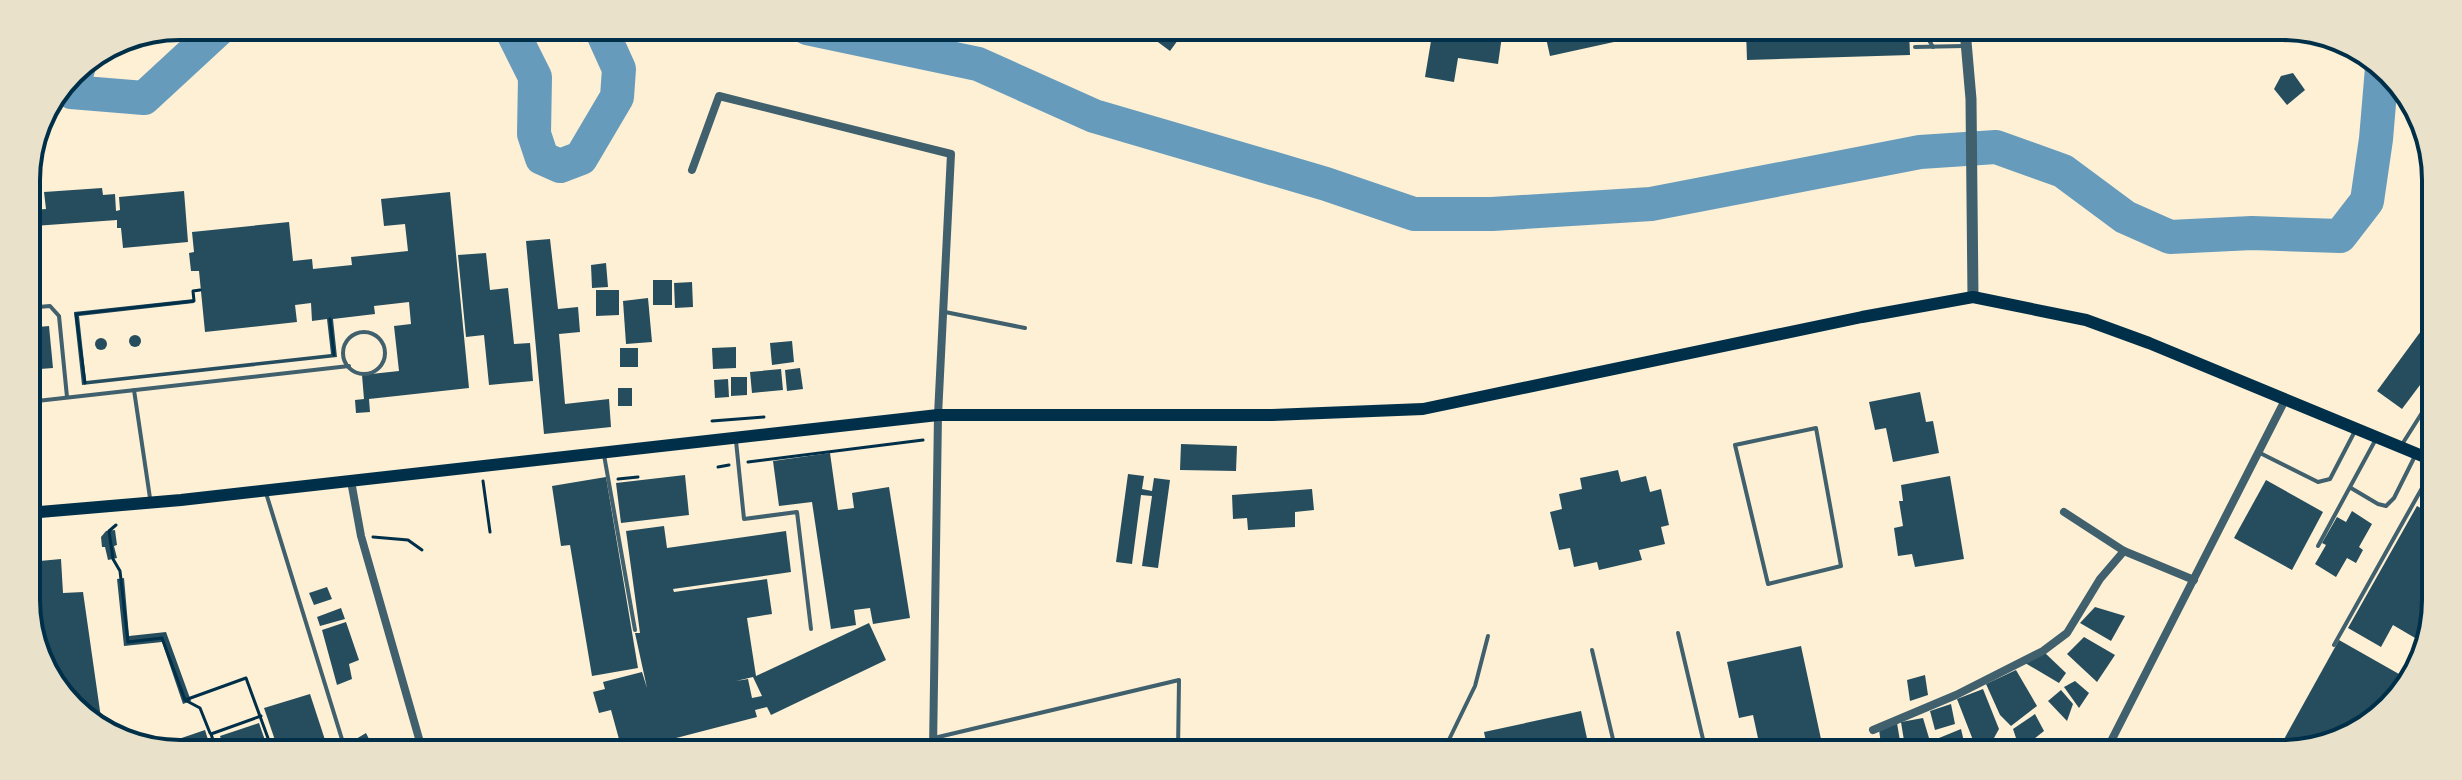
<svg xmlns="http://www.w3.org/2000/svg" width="2462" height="780" font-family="Overpass,sans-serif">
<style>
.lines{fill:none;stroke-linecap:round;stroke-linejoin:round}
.river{stroke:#669bbc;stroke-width:34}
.building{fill:#264d5e;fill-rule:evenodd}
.path{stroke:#003049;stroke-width:3}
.service{stroke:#3f606c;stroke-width:4}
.minor{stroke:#3f606c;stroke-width:8}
.tertiary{stroke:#3f606c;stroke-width:11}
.secondary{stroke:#003049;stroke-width:12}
.rim{fill:none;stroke:#003049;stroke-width:4}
</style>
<rect width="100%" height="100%" fill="#fdf0d5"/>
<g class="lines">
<g class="river">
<polyline points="510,27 535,77 534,134 542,158 560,166 581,158 617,97 619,69 600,27"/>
<polyline points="807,28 978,64 1094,116 1326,184 1414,214 1492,214 1651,204 1920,152 1996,147 2063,171 2125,217 2170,237 2252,233 2340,236 2367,201 2376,139 2382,68"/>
<polyline points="79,66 71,92 144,98 222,26"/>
</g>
</g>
<g class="building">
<polygon points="1139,28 1183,29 1186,29 1170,51"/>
<polygon points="1222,29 1277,29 1275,41 1222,33"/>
<polygon points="1433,29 1503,29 1498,64 1458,58 1454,82 1425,77"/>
<polygon points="1544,29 1654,30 1655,33 1550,56"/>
<polygon points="1746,30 1909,30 1910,55 1747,60"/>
<polygon points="2293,73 2305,90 2287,105 2274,89 2281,76"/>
<polygon points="102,188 103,195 115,194 116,211 120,210 119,197 184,191 188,242 123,248 121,228 117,228 117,220 34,226 33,210 46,209 44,192"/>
<polygon points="450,192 469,388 369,399 370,412 356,413 355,400 364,399 362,375 399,371 394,326 411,324 409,302 374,306 375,314 333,319 337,357 82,385 74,312 194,299 194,303 79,316 86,381 331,354 327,319 312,321 311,303 295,305 297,322 205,332 199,271 191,271 189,253 194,252 192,232 289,222 293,261 312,259 313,269 352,265 351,257 408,251 405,224 384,226 381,199"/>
<polygon points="550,239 558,309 578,307 580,332 559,334 565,404 609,399 611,427 544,434 526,241"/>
<polygon points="486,253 490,290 508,288 514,344 530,343 533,381 489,385 484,335 466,337 458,255"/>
<polygon points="27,259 29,259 32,300 27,301"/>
<polygon points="606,263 608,287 592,288 591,265"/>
<rect x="653" y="280" width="19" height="25"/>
<polygon points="692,282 693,307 675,308 674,283"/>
<polygon points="596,290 619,290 619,315 596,316"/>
<polygon points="648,298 652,342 626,344 623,301"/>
<polygon points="2432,316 2432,369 2402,409 2377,391"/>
<polygon points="49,326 53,368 27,370 27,328"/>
<circle cx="135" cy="341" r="6"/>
<circle cx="101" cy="344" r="6"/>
<polygon points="792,341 794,362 772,365 770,343"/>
<polygon points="736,347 736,368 713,369 712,348"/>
<rect x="620" y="348" width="18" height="19"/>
<polygon points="800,368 803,389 787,391 785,370"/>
<polygon points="781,369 783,390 752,393 750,372"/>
<polygon points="731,377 747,377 747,395 731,396"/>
<polygon points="728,379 729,397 715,398 714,380"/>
<rect x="618" y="388" width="14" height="18"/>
<polygon points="1920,392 1926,422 1933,421 1939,453 1893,462 1886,428 1875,430 1869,402"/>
<polygon points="1181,444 1237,446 1236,471 1180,470"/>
<polygon points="830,453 838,510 854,508 852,493 889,487 910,618 873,624 870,608 854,610 856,625 831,629 812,502 779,506 773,461"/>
<polygon points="1618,470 1621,482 1646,476 1650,492 1661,489 1669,525 1661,527 1665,544 1639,550 1642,560 1599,570 1597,562 1574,567 1570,548 1559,550 1550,512 1562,509 1559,494 1582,489 1580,478"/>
<polygon points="1128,474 1144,476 1142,489 1152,491 1154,478 1170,480 1158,568 1142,566 1152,496 1141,495 1132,564 1116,562"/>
<polygon points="685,475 689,515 621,523 616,483"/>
<polygon points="1950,476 1964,559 1915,567 1912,554 1898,556 1894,528 1903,526 1899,501 1903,501 1901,485"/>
<polygon points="606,477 638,668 592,676 570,545 561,546 552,486"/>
<polygon points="2266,480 2323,512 2292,570 2234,538"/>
<polygon points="1312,489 1314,510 1295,512 1295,527 1248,530 1247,518 1233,519 1232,495"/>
<polygon points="2417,506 2431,514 2431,640 2427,645 2393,625 2381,647 2348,628"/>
<polygon points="2352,511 2372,524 2359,547 2363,550 2356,563 2347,558 2336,577 2315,564 2326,545 2322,543 2337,517 2346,522"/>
<path d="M664 526 667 548 786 531 791 572 673 589 674 592 767 579 772 614 747 618 756 676 869 623 886 660 771 715 767 707 755 710 757 717 630 750H622L611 710 599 713 593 692 605 689 603 682 642 672 647 688 635 633H640L626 531ZM753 677 762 696 752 698 748 679 736 681Z"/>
<polygon points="115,530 117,545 114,546 117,558 108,560 105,547 102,547 101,537 106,531"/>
<polygon points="61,559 63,593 83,592 102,725 65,702 29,630 29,562"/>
<polygon points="124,578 129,636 166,632 191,701 183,704 162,642 124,646 117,579"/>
<polygon points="327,587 332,599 314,605 309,593"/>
<polygon points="2095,607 2125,616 2111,641 2080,623"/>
<polygon points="341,608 345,619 320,626 317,617"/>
<polygon points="346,622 359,660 349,664 352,679 337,685 322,630"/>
<polygon points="2084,637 2115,655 2097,682 2067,654"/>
<polygon points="2339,640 2406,678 2376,722 2300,750 2283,741"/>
<polygon points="1801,646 1824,753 1761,752 1753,715 1739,718 1727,662"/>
<polygon points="2044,652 2066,673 2059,683 2025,663"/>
<polygon points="2016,670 2037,706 2011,726 2000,715 1986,684"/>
<polygon points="1925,675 1928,695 1910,701 1907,680"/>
<polygon points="2075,681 2089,693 2079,708 2064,687"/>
<polygon points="1983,689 1999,729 1994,738 1995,753 1978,753 1957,699"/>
<polygon points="2061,690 2073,704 2067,721 2048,701"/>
<polygon points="310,694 328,749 278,749 264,708"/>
<polygon points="1951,704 1955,724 1935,730 1930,711"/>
<polygon points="1581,711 1590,752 1488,752 1484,732"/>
<polygon points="2035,714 2044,731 2020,750 2013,729"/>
<polygon points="1923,718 1932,748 1923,753 1906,753 1901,722"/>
<polygon points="259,723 268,749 224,749 220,736"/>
<polygon points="1897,723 1902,753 1882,753 1879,729"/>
<polygon points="1961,729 1965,746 1953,753 1939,753 1939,738"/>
<polygon points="205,730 211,749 166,749 164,744"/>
<polygon points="366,733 374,749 393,740 395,749 360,749 356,739"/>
</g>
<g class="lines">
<g class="path">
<polyline points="330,319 334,355"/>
<polyline points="85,383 76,314 194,301 193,291 200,290"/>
<polyline points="712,421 764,417"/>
<polyline points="748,462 923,440"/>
<polyline points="718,467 729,465"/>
<polyline points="618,479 638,477"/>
<polyline points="483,481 490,532"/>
<polyline points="116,525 109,531 113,559 120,571 128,642 162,638 185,700 246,678 272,749"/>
<polyline points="373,537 408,540 422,550"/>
<polyline points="185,700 200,708 210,733"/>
<polyline points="216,749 211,734 261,716"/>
</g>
<g class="service">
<polyline points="1923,30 1933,47"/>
<polyline points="1915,47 1964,46"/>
<polyline points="27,308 50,306 59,316 67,397"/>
<polyline points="945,312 1025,328"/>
<circle cx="364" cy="353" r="21"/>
<polyline points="134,390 150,498"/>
<polyline points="28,402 349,366"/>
<polygon points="1816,428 1841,566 1768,584 1735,445"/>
<polyline points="736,441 744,519 797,512 811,629"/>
<polyline points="2401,446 2432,397"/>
<polyline points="2260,453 2318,482 2330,479 2355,431"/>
<polyline points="604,455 635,630"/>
<polyline points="2351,488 2378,504 2386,506 2394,498 2415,456"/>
<polyline points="266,493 345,749"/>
<polyline points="2318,546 2376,439"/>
<polyline points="1678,633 1706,752"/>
<polyline points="2334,645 2431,472"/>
<polyline points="1592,650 1616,752"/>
<polyline points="934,738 1179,680 1178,751"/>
<polyline points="1443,752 1475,686 1488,636"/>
</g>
<g class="minor">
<polyline points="692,170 719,96 951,154 938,415 933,750"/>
<polyline points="351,481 361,536 422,749"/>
<polyline points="2064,512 2124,551 2194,580"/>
<polyline points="1873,730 1956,695 2043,651 2067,633 2100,579 2124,551"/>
<polyline points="2105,753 2285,400"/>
</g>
<polyline class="tertiary" points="1965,30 1971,99 1973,297"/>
<polyline class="secondary" points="28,513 181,500 938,415 1272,415 1423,409 1862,317 1973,297 2086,320 2149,343 2432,460"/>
</g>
<path d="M0 0H2462V780H0ZM180 40H2282A140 140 0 0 1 2422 180V600A140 140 0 0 1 2282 740H180A140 140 0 0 1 40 600V180A140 140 0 0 1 180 40Z" fill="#e9e1ca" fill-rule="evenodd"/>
<path class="rim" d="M180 40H2282A140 140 0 0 1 2422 180V600A140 140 0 0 1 2282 740H180A140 140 0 0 1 40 600V180A140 140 0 0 1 180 40Z"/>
</svg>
